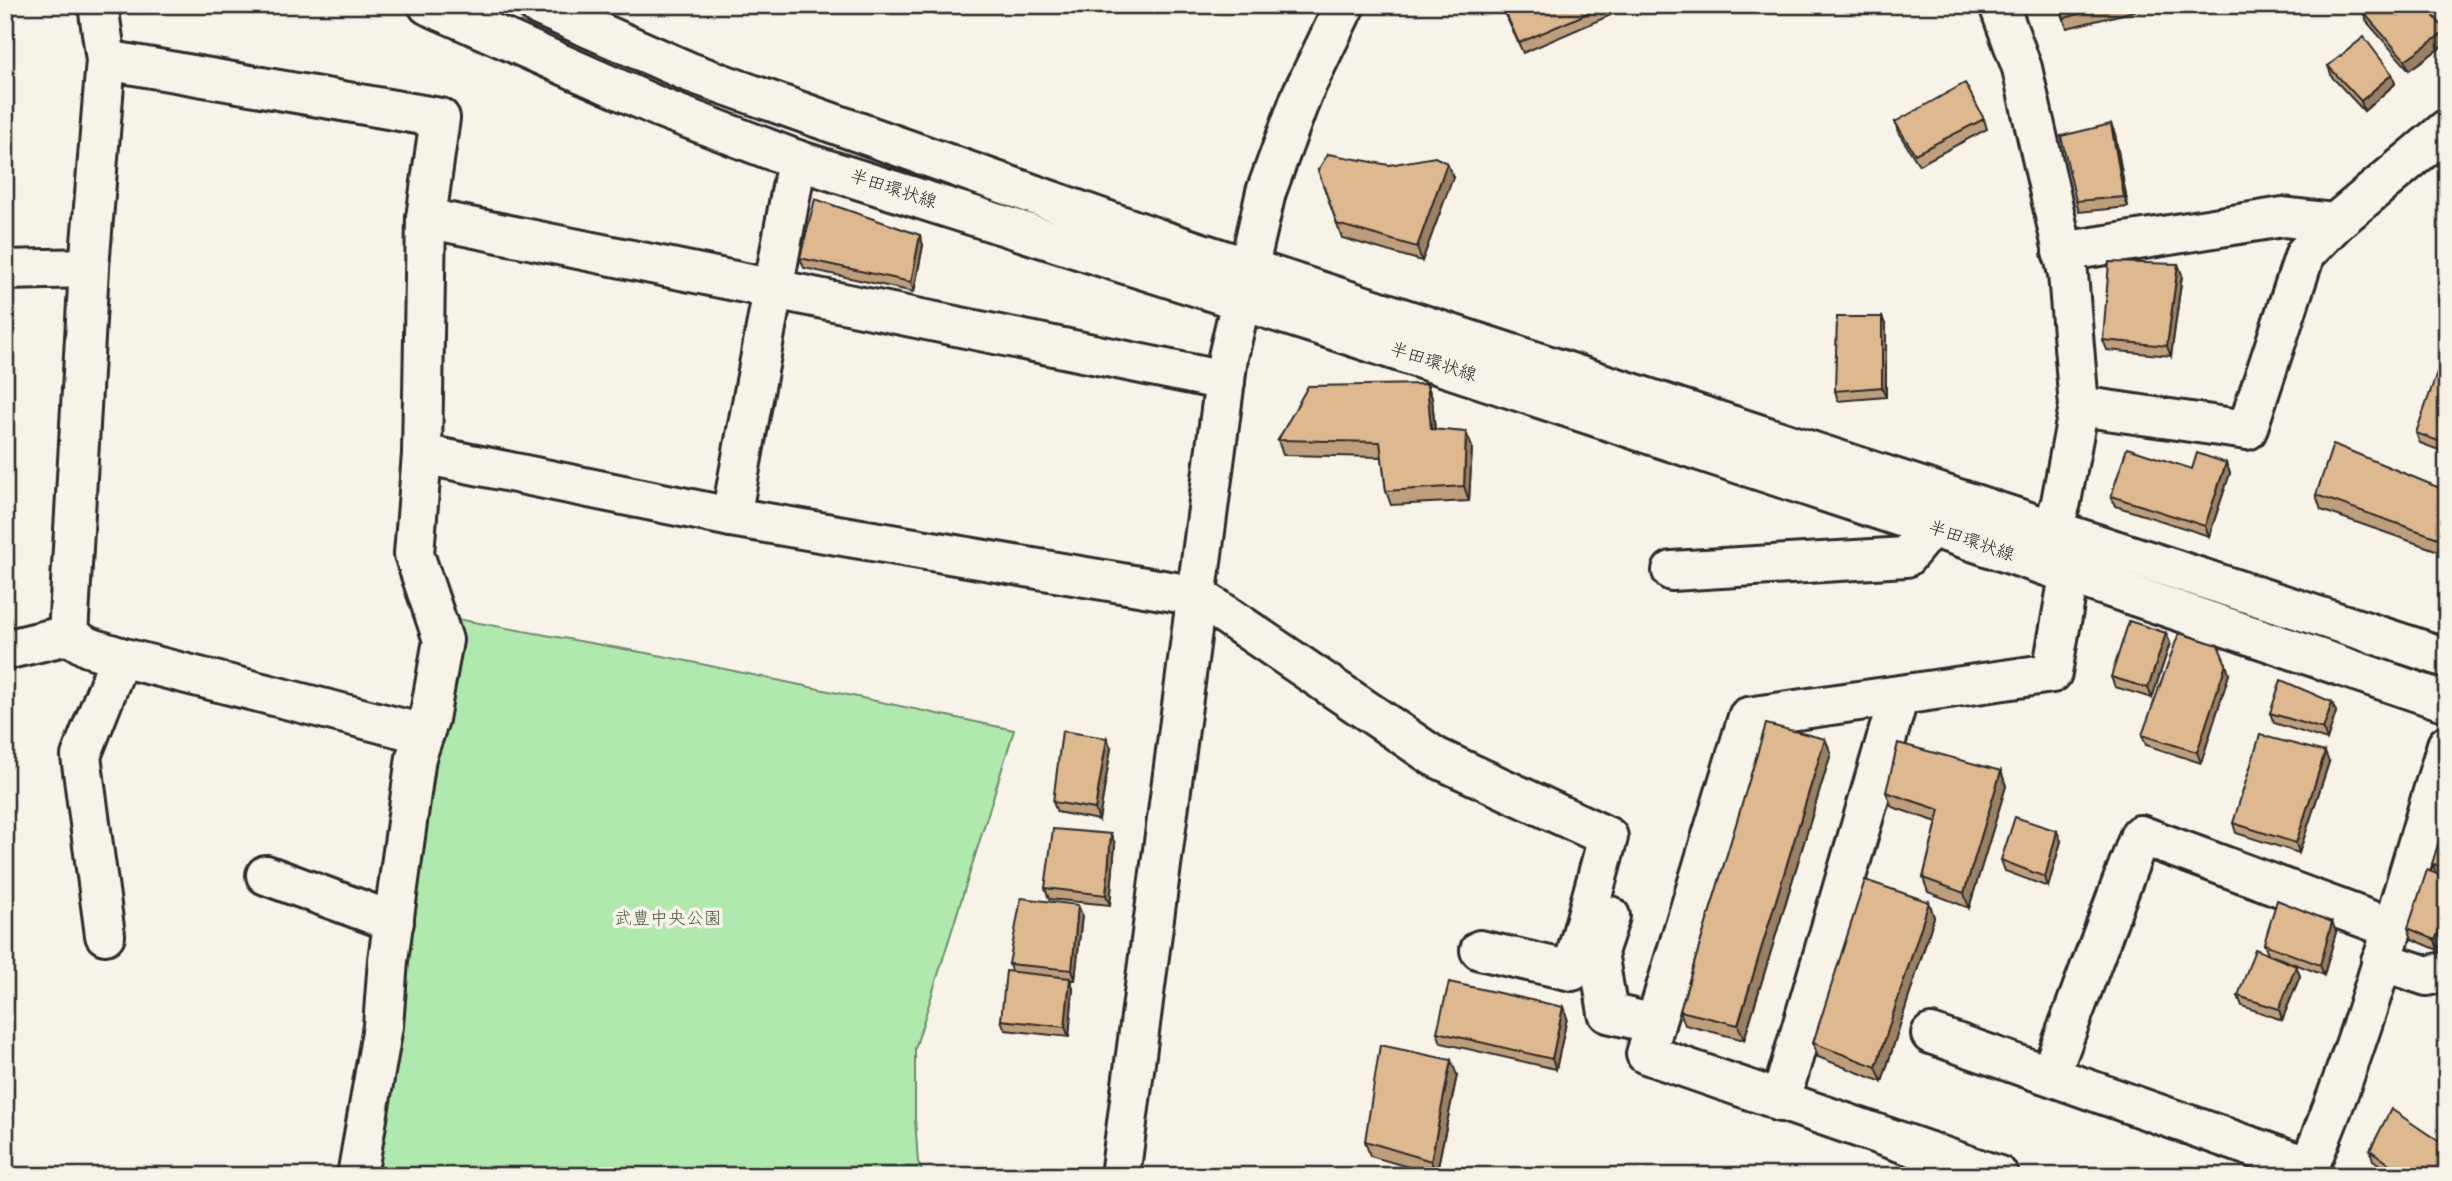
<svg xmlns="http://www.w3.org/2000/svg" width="2452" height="1181" font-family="Kalam,'Klee One',sans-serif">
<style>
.green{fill:#afe9ae;stroke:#6d8a6c;stroke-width:2}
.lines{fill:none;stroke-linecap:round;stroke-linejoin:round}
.minor-casing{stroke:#2b2b2b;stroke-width:44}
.major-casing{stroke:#2b2b2b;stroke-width:44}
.minor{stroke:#f7f3e8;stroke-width:38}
.major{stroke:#f7f3e8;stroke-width:38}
.wall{fill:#bf9e7b;stroke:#2b2b2b;stroke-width:2}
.shaded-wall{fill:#9b8164;stroke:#2b2b2b;stroke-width:2}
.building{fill:#deb88f;stroke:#2b2b2b;stroke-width:2}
.labels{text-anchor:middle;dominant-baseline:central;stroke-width:7;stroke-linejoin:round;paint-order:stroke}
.street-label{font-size:18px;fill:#2b2b2b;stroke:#f7f3e8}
.park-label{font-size:18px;fill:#4c5a4c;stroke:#f7f3e8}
</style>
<rect width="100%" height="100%" fill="#f7f3e8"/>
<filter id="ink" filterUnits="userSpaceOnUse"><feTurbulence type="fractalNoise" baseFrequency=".0143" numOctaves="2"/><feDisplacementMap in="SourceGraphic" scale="14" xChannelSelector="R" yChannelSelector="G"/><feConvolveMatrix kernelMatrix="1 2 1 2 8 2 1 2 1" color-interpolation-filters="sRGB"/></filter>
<g filter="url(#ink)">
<polygon class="green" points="457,619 663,656 1014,730 915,1049 915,1118 918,1162 924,1176 365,1176 428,772"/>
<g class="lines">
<defs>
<g id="minor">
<polyline points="1999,5 2022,68 2068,274 2079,406 2061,502 2053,528"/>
<polyline points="106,60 440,118 426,218 422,454 731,517 1198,596 1435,757 1608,837 1572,971 1480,950"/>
<polyline points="426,218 1225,381"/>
<polyline points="2062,252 2283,217 2335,223 2447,129"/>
<polyline points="5,270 89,268"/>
<polyline points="2079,406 2247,430 2305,254 2335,223"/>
<polyline points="731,517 797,160"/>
<polyline points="1672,571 1906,557 1931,527"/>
<polyline points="68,635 88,647 120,657 424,734"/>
<polyline points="5,650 68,635 89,268 106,60 98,5"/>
<polyline points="266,875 394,922"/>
<polyline points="1610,916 1598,952 1608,1013 1655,1024"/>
<polyline points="105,935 81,756 120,657"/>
<polyline points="2381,961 2427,976 2447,971"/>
<polyline points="1931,1034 2309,1167"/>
<polyline points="2050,1075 2140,835 2391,928"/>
<polyline points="1780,1102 1899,696"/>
<polyline points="357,1176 383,1026 388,960 416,757 429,719 443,640 414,554 422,454"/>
<polyline points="1120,1176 1228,357 1266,192 1302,94 1345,5"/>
<polyline points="1999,1176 1646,1054 1748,717 2052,673 2069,576"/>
<path d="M2305 1176C2365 1037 2403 889 2447 745"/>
</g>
<g id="major">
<polyline points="428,5 661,108 797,160 1318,325 1931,527 2447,702"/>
<polyline points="537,5 689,72 1162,240 2447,658"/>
</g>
</defs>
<use href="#minor" class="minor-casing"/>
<use href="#major" class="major-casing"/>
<use href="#minor" class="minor"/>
<use href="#major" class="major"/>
</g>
<g class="wall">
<polygon points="1501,5 1607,5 1611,15 1523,53"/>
<polygon points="2059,5 2133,5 2135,11 2067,28"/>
<polygon points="2363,12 2447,33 2447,43 2409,70 2367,22"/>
<polygon points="2328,66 2392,74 2395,84 2364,111 2332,77"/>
<polygon points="1984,119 1987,129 1919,165 1898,132 1895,122"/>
<polygon points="2111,124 2115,134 2128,207 2079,212 2076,201"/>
<polygon points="1389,165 1453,177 1422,261 1342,238 1318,170"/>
<polygon points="923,245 914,292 804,268 800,258"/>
<polygon points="2178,264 2182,275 2171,356 2107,350 2103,340"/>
<polygon points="1882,317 1886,327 1886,397 1838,401 1835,391"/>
<polygon points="2447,360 2447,453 2420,443 2416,433"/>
<polygon points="1427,384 1432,398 1435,429 1472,447 1469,501 1391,505 1386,491 1382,457 1283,455 1278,440"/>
<polygon points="2226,463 2230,473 2209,536 2115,506 2111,496 2192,469"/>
<polygon points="2447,491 2447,554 2321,510 2316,495"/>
<polygon points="2166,633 2170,643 2152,698 2115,687 2111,677"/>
<polygon points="2229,674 2201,763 2146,745 2142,735"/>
<polygon points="2332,702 2336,712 2327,740 2274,723 2270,713"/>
<polygon points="1825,739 1831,753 1744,1040 1685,1025 1680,1011"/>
<polygon points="1111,748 1099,820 1057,812 1053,802"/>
<polygon points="2329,762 2299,853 2236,833 2233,823"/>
<polygon points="2001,771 2006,786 1969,908 1928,892 1923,878 1937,822 1892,807 1886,792"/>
<polygon points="2447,837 2447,934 2438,950 2412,939 2408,928 2436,873 2432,864"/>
<polygon points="2061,841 2048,887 2005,871 2001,860"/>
<polygon points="1115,844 1110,905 1049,899 1045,888"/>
<polygon points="1929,902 1934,917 1882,1082 1818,1057 1813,1043"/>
<polygon points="1082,915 1075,980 1070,980 1073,988 1069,1037 1005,1030 1001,1020 1011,971 1009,964"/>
<polygon points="2332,922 2336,932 2324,975 2268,954 2264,944"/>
<polygon points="2296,966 2300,976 2282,1020 2242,1006 2238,996"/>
<polygon points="1563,1007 1567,1018 1556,1069 1441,1043 1437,1032"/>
<polygon points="1457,1075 1436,1175 1370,1156 1365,1141"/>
<polygon points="2370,1150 2447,1176 2395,1176 2373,1160"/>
</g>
<g class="shaded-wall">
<polygon points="2446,31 2447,43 2409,70 2405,60"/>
<polygon points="2392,74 2395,84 2364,111 2361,101"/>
<polygon points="2111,124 2115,134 2128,207 2124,197"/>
<polygon points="1447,163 1453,177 1422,261 1417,247"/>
<polygon points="920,235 923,245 914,292 911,282"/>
<polygon points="2178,264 2182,275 2171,356 2167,346"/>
<polygon points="1882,317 1886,327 1886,397 1882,387"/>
<polygon points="1427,384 1432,398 1436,444 1431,429"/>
<polygon points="1466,432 1472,447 1469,501 1464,486"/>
<polygon points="2226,463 2230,473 2209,536 2205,526"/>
<polygon points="2166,633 2170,643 2152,698 2148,688"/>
<polygon points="2226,664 2229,674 2201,763 2197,752"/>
<polygon points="2332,702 2336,712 2327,740 2323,729"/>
<polygon points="1107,738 1111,748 1099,820 1095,809"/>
<polygon points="1825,739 1831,753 1744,1040 1738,1025"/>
<polygon points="2325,752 2329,762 2299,853 2296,843"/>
<polygon points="2001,771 2006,786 1969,908 1964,893"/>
<polygon points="2057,831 2061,841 2048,887 2045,877"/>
<polygon points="1111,834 1115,844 1110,905 1106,895"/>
<polygon points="1929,902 1934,917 1882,1082 1876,1067"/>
<polygon points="1078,905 1082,915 1075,980 1072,970"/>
<polygon points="2445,919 2447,923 2447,934 2438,950 2435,940"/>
<polygon points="2332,922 2336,932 2324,975 2320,965"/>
<polygon points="2296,966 2300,976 2282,1020 2279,1009"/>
<polygon points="1070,978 1073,988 1069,1037 1065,1027"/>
<polygon points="1563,1007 1567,1018 1556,1069 1552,1059"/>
<polygon points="1451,1060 1457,1075 1436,1175 1431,1161"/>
</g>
<g class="building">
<polygon points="1502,5 1607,5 1519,43"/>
<polygon points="2059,5 2115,5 2064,18"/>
<polygon points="2371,5 2425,5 2446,31 2405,60 2363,12"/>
<polygon points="2364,37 2392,74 2361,101 2328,66"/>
<polygon points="1965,83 1984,119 1915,154 1895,122"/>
<polygon points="2111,124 2124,197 2076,201 2061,136"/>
<polygon points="1328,154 1389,165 1435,157 1447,163 1417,247 1337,224 1318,170"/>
<polygon points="815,199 920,235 911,282 800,258"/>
<polygon points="2109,262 2178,264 2167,346 2103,340"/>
<polygon points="1837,317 1882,317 1882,387 1835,391"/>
<polygon points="2442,358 2447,360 2447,444 2416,433"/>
<polygon points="1427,384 1431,429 1466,432 1464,486 1386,491 1380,442 1278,440 1308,386"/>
<polygon points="2333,444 2447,491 2447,541 2316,495"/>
<polygon points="2127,448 2192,469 2197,453 2226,463 2205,526 2111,496"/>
<polygon points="2129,621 2166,633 2148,688 2111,677"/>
<polygon points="2179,633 2218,645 2226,664 2197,752 2142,735"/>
<polygon points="2281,680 2332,702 2323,729 2270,713"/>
<polygon points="1766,724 1825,739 1738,1025 1680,1011"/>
<polygon points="1062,731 1107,738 1095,809 1053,802"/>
<polygon points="2260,735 2325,752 2296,843 2233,823"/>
<polygon points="1898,743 2001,771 1964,893 1923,878 1940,810 1886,792"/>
<polygon points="2015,817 2057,831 2045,877 2001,860"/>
<polygon points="1053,829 1111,834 1106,895 1045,888"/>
<polygon points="2441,835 2447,837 2447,870 2432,864"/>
<polygon points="2427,870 2447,878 2447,919 2445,919 2435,940 2408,928"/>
<polygon points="1865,880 1929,902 1876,1067 1813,1043"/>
<polygon points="1021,898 1078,905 1072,970 1009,964"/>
<polygon points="2277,900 2332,922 2320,965 2264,944"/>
<polygon points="2255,949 2296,966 2279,1009 2238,996"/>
<polygon points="1006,971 1070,978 1065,1027 1001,1020"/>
<polygon points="1449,982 1563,1007 1552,1059 1437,1032"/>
<polygon points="1380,1045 1451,1060 1431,1161 1365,1141"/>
<polygon points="2391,1109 2447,1147 2447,1176 2406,1176 2370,1150"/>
</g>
</g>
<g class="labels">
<g class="street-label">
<text transform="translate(893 190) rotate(18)">半田環状線</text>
<text transform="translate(1433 363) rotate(18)">半田環状線</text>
<text transform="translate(1971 542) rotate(19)">半田環状線</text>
</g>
<g class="park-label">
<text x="668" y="919">武豊中央公園</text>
</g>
</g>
<rect width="2452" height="1181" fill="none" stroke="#f7f3e8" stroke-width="28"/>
<rect x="14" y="14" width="2424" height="1153" fill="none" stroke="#2b2b2b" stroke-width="2.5" filter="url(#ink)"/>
</svg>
